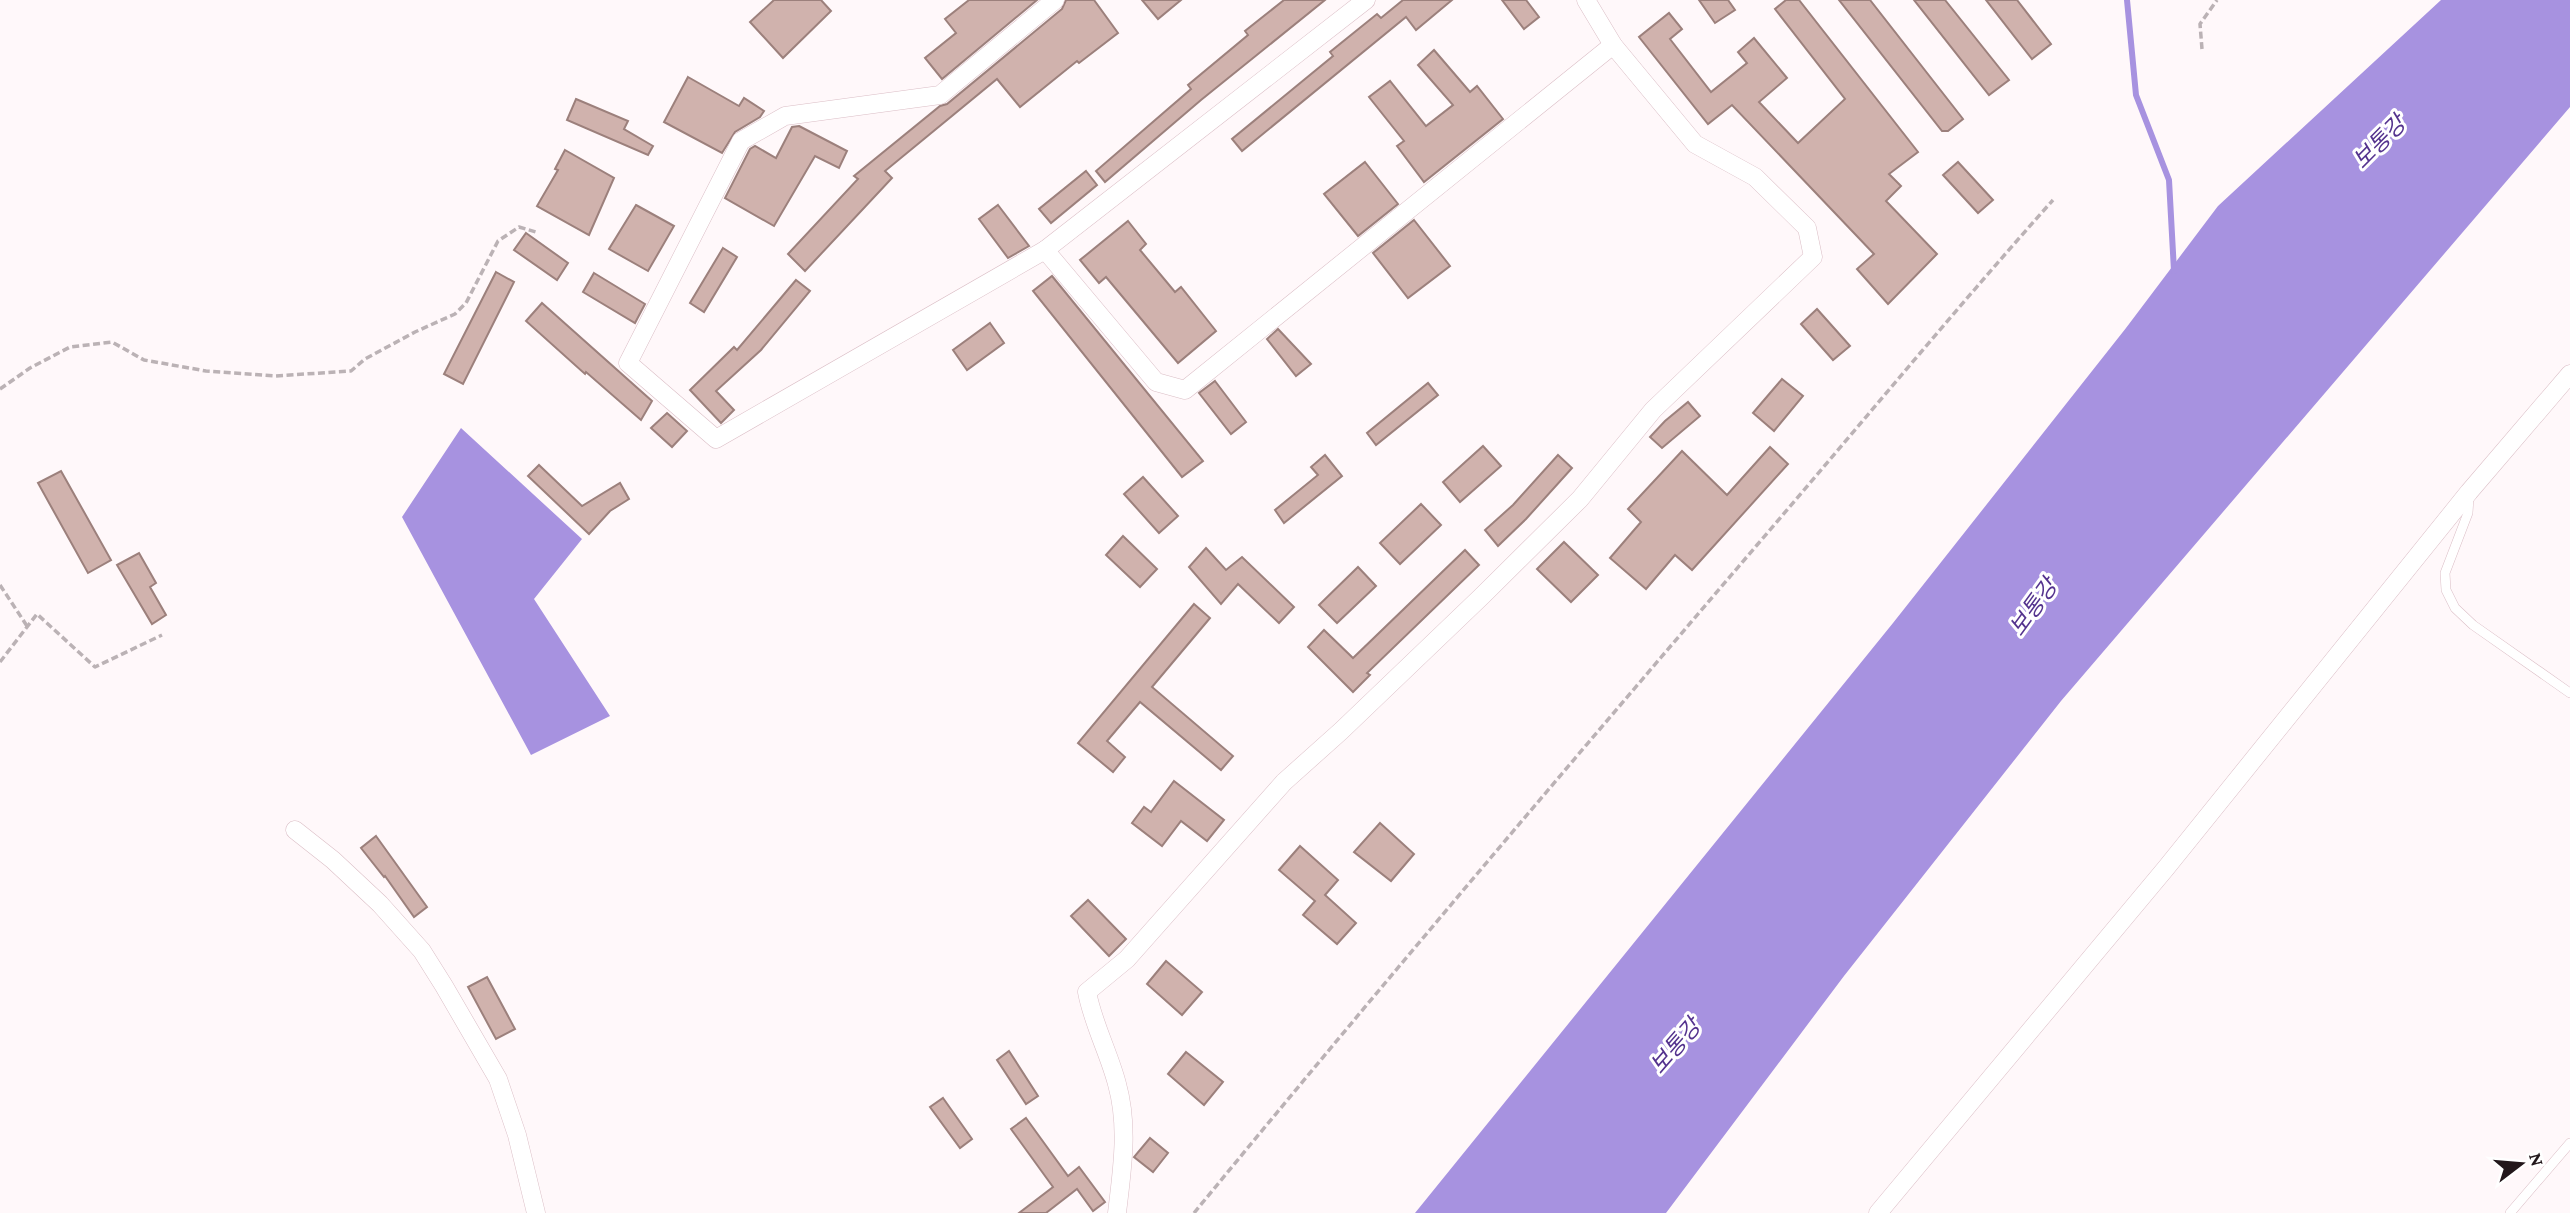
<svg xmlns="http://www.w3.org/2000/svg" width="2570" height="1213" font-family="'Crimson Pro','Noto Sans KR',serif">
<style>
.water{fill:#a792e0}
.lines{fill:none;stroke-linecap:round;stroke-linejoin:round}
.stream{stroke:#a792e0;stroke-width:6}
.building{fill:#d0b2ad;stroke:#9c807c;stroke-width:2}
.service-casing{stroke:#dbbec6;stroke-width:10}
.minor-casing{stroke:#dbbec6;stroke-width:19}
.path{stroke:#bbb2b5;stroke-width:3.5;stroke-dasharray:7 3.5;stroke-linecap:butt}
.service{stroke:#fff;stroke-width:9}
.minor{stroke:#fff;stroke-width:18}
.labels{text-anchor:middle;dominant-baseline:central;stroke-width:6;stroke-linejoin:round;paint-order:stroke}
.water-label{font-size:23px;font-style:italic;fill:#54338e;stroke:#fff}
</style>
<rect width="100%" height="100%" fill="#fff8fa"/>
<g class="water">
<polygon points="2441,0 2570,0 2570,107 2061,701 1844,976 1666,1213 1415,1213 1893,623 2126,328 2218,206"/>
<polygon points="461,428 582,539 534,599 610,716 531,755 402,517"/>
</g>
<g class="lines">
<polyline class="stream" points="2127,0 2136,95 2169,180 2174,271"/>
</g>
<g class="building">
<polygon points="774,0 821,0 831,11 783,58 750,22"/>
<polygon points="969,0 1037,0 942,79 925,58 956,33 945,19"/>
<polygon points="1066,0 1094,0 1118,33 1079,63 1077,61 1020,107 997,79 885,171 892,178 805,271 788,254 858,179 854,176 940,106 947,104 1062,9"/>
<polygon points="1142,0 1181,0 1158,19"/>
<polygon points="1284,0 1325,0 1201,100 1105,182 1096,171 1191,89 1188,85 1248,35 1245,31"/>
<polygon points="1403,0 1452,0 1416,30 1406,17 1242,151 1232,139 1333,56 1330,52 1377,14 1381,18"/>
<polygon points="1502,0 1526,0 1539,17 1524,29"/>
<polygon points="1699,0 1728,0 1735,10 1715,23"/>
<polygon points="1786,0 1799,0 1918,152 1889,174 1901,186 1886,201 1937,254 1888,304 1857,269 1874,254 1732,105 1708,124 1639,37 1669,13 1682,29 1670,39 1711,92 1747,63 1738,52 1754,38 1787,78 1759,102 1798,143 1845,99 1775,9"/>
<polygon points="1839,0 1870,0 1963,119 1948,131 1942,131"/>
<polygon points="1914,0 1945,0 2009,80 1989,95"/>
<polygon points="1986,0 2017,0 2051,44 2032,59"/>
<polygon points="1434,50 1470,92 1477,86 1503,119 1424,182 1397,146 1404,141 1369,97 1390,81 1426,126 1453,105 1418,65"/>
<polygon points="688,77 739,106 744,98 764,111 760,117 735,132 722,153 664,122"/>
<polygon points="576,99 628,121 624,129 653,146 648,155 567,120"/>
<polygon points="799,126 847,151 839,168 815,156 774,226 725,198 750,149 755,146 776,158 792,127"/>
<polygon points="565,150 614,178 589,235 537,206 558,170 555,169"/>
<polygon points="1365,162 1398,204 1358,236 1324,194"/>
<polygon points="1958,162 1993,200 1978,213 1943,175"/>
<polygon points="1086,171 1097,185 1051,223 1039,209"/>
<polygon points="636,205 674,226 648,271 609,249"/>
<polygon points="998,205 1029,246 1008,258 979,219"/>
<polygon points="1414,220 1450,266 1408,298 1373,253"/>
<polygon points="1128,221 1146,244 1140,250 1175,292 1181,287 1216,331 1178,363 1106,277 1099,283 1080,260"/>
<polygon points="526,233 568,263 557,280 514,250"/>
<polygon points="723,248 737,257 704,312 690,303"/>
<polygon points="496,272 514,282 463,384 444,374"/>
<polygon points="594,273 645,304 635,323 583,292"/>
<polygon points="1052,276 1203,461 1182,477 1033,291"/>
<polygon points="796,280 810,291 761,350 716,391 734,410 721,423 690,390 734,347 737,350"/>
<polygon points="542,303 652,401 641,420 586,372 585,374 526,321"/>
<polygon points="1817,309 1850,346 1833,360 1801,324"/>
<polygon points="990,323 1004,343 967,370 953,350"/>
<polygon points="1278,329 1311,364 1296,376 1267,339"/>
<polygon points="1782,379 1803,396 1774,431 1753,413"/>
<polygon points="1215,381 1246,422 1231,434 1199,393"/>
<polygon points="1428,383 1438,395 1376,445 1367,433"/>
<polygon points="1688,402 1700,416 1662,448 1650,437 1665,421"/>
<polygon points="667,413 687,431 672,447 651,428"/>
<polygon points="1483,446 1501,466 1460,502 1443,482"/>
<polygon points="1770,447 1788,464 1692,570 1675,555 1646,589 1610,558 1641,522 1628,509 1682,451 1727,495"/>
<polygon points="1325,455 1342,476 1284,523 1275,510 1318,475 1311,467"/>
<polygon points="1558,455 1572,468 1526,519 1498,546 1485,530 1513,505"/>
<polygon points="539,465 582,506 620,483 629,499 610,511 589,534 528,476"/>
<polygon points="61,471 111,560 88,573 38,483"/>
<polygon points="1143,477 1178,516 1159,533 1124,494"/>
<polygon points="1421,504 1441,525 1400,564 1380,543"/>
<polygon points="1123,536 1157,569 1140,587 1106,555"/>
<polygon points="1564,542 1598,575 1571,602 1537,569"/>
<polygon points="1206,548 1226,570 1242,557 1294,607 1279,623 1238,584 1221,604 1189,567"/>
<polygon points="1465,550 1479,565 1367,673 1370,675 1353,692 1308,647 1324,630 1353,658"/>
<polygon points="139,553 156,583 150,587 166,615 152,624 117,565"/>
<polygon points="1358,567 1376,586 1337,623 1319,605"/>
<polygon points="1194,604 1210,618 1152,687 1233,756 1221,770 1140,702 1107,741 1125,757 1113,772 1078,743"/>
<polygon points="1174,781 1224,820 1207,841 1181,821 1162,846 1132,823 1144,807 1151,812"/>
<polygon points="1380,823 1414,854 1391,881 1354,852"/>
<polygon points="376,836 427,907 414,917 385,876 384,877 361,848"/>
<polygon points="1300,846 1338,880 1325,895 1356,923 1337,944 1303,915 1315,901 1279,870"/>
<polygon points="1088,900 1126,939 1109,956 1071,916"/>
<polygon points="1166,961 1202,992 1182,1015 1147,984"/>
<polygon points="487,977 515,1029 496,1039 468,987"/>
<polygon points="1009,1051 1038,1096 1026,1104 997,1060"/>
<polygon points="1186,1052 1223,1082 1204,1105 1168,1074"/>
<polygon points="943,1098 972,1139 960,1148 930,1107"/>
<polygon points="1026,1118 1068,1176 1079,1167 1105,1202 1093,1211 1077,1189 1046,1213 1019,1213 1053,1187 1011,1129"/>
<polygon points="1150,1138 1168,1153 1153,1172 1134,1157"/>
</g>
<g class="lines">
<defs>
<g id="service">
<polyline points="2469,497 2468,513 2445,573 2446,590 2455,608 2473,625 2570,693"/>
<polyline points="2510,1213 2570,1143"/>
</g>
<g id="minor">
<polyline points="1055,0 940,95 785,116 741,141 628,363 716,439 1045,250 1366,0"/>
<polyline points="1045,250 1156,382 1185,390 1613,45"/>
<polyline points="295,830 333,860 380,904 422,951 444,986 498,1079 517,1135 536,1213"/>
<path d="M1117 1213C1122 1170 1129 1127 1117 1084 1109 1053 1093 1024 1087 992L1127 959 1284 782 1341 731 1482 596 1580 499 1653 410 1813 257 1807 228 1755 177 1695 144 1613 45 1586 0"/>
<polyline points="1878,1213 2166,868 2469,492 2570,374"/>
</g>
</defs>
<use href="#service" class="service-casing"/>
<use href="#minor" class="minor-casing"/>
<g class="path">
<polyline points="2202,49 2200,24 2217,0"/>
<polyline points="0,389 30,368 70,347 112,342 144,360 206,371 275,376 351,371 365,359 415,332 455,314 466,303 498,241 519,227 536,232"/>
<polyline points="0,585 27,626"/>
<polyline points="0,662 37,614 95,667 162,635"/>
<path d="M1194 1213C1379 988 1568 766 1757 545 1856 430 1952 313 2053 200"/>
</g>
<use href="#service" class="service"/>
<use href="#minor" class="minor"/>
</g>
<g class="labels">
<g class="water-label">
<text transform="translate(2379 142) rotate(-45)">보통강</text>
<text transform="translate(2033 607) rotate(-54)">보통강</text>
<text transform="translate(1675 1046) rotate(-49)">보통강</text>
</g>
</g>
<g transform="translate(2521 1164) rotate(74)" stroke="#ffffff" stroke-width="5" paint-order="stroke">
<path d="M0-5L12 26L0 18L-12 26Z" fill="#22171b"/>
<text y="-10" font-size="19" font-weight="bold" text-anchor="middle" fill="#22171b">N</text>
</g>
</svg>
